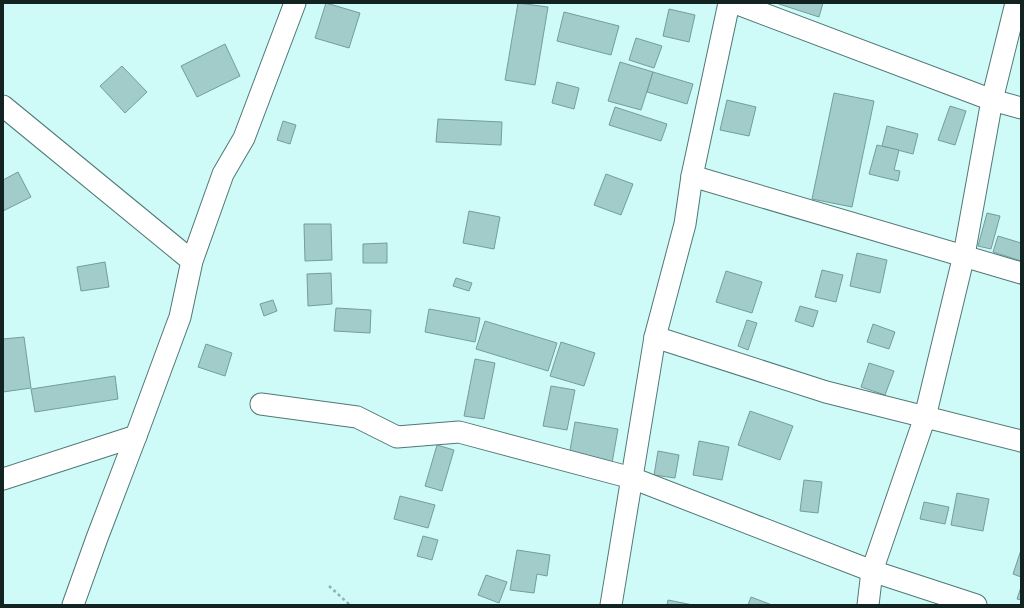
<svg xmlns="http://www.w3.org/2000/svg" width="1024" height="608" font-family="Raleway,sans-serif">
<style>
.building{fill:#a1ccc9;stroke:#749d9b}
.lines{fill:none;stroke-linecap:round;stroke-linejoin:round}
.minor-casing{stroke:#507876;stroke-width:23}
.path{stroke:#90b3b0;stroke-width:2.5;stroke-dasharray:3 3;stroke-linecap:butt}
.minor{stroke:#fff;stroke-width:21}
</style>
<rect width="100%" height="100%" fill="#cefaf7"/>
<g class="building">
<polygon points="326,3 360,13 349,48 315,38"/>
<polygon points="518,3 548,7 535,85 505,80"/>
<polygon points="776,3 823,3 819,17"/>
<polygon points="669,9 695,15 689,42 663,36"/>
<polygon points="564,12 619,26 611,55 557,41"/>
<polygon points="636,38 662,46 654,68 629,60"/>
<polygon points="225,44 240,76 197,97 181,66"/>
<polygon points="620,62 653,72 641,110 608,101"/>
<polygon points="122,66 147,92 125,113 100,86"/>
<polygon points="653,72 693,84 687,104 647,92"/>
<polygon points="557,82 579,88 574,109 552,103"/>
<polygon points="834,93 874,101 852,207 812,199"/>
<polygon points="727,100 756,107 749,136 720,130"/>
<polygon points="950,106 966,111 955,145 938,140"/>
<polygon points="615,107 667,124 661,141 609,125"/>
<polygon points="438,119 502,122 501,145 436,142"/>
<polygon points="283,121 296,125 290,144 277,140"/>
<polygon points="887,126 918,134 913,154 882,146"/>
<polygon points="877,145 899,150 894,170 900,171 898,181 869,174"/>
<polygon points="18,172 31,197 3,211 3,180"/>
<polygon points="606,174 633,184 621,215 594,205"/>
<polygon points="469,211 500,217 494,249 463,243"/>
<polygon points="987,213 1000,216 991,249 978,246"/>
<polygon points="304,224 331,224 332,260 305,261"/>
<polygon points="998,236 1021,243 1021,261 993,252"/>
<polygon points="387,243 387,263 363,263 363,244"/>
<polygon points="857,253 887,260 880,293 850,286"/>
<polygon points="105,262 109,287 81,291 77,267"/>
<polygon points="822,270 843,275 836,302 815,297"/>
<polygon points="726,271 762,282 752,313 716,302"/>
<polygon points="331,273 332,304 308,306 307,274"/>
<polygon points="456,278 472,283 469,291 453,286"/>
<polygon points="273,300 277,311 264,316 260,304"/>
<polygon points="800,306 818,311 813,327 795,321"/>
<polygon points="336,308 371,310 370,333 334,331"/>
<polygon points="429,309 480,318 475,342 425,332"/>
<polygon points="747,320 757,323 748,350 738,346"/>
<polygon points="485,321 557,343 548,371 476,349"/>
<polygon points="873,324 895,332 889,349 867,342"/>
<polygon points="24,337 31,388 3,392 3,339"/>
<polygon points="561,342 595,353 584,386 550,376"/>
<polygon points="206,344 232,353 225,376 198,367"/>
<polygon points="475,359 495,363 484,419 464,416"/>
<polygon points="869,363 894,371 885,395 861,387"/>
<polygon points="115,376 118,399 35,412 31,389"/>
<polygon points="551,386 575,390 567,430 543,426"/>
<polygon points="750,411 793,426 780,460 738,445"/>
<polygon points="575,422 618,429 612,463 569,456"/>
<polygon points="699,441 729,447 722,480 693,475"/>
<polygon points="437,445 454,450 442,491 425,486"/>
<polygon points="658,451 679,455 675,478 654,475"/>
<polygon points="804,480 822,482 818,513 800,511"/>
<polygon points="957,493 989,499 983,531 951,525"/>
<polygon points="400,496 435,505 428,528 394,519"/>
<polygon points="924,502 949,507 945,524 920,519"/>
<polygon points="423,536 438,540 432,560 417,556"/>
<polygon points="517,550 550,555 547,576 537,574 534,593 510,590"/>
<polygon points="1021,550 1021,577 1013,574"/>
<polygon points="486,575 507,582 499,603 478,595"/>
<polygon points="1021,587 1021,600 1017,599"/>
<polygon points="751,597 772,605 748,605"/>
<polygon points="668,600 693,605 667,605"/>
</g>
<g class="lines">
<defs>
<g id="minor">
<polyline points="735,3 992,100 1021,108"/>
<polyline points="3,106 192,261"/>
<polyline points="692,176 1021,273"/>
<polyline points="655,337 826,392 1021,441"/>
<polyline points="261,404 357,417 397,437 459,432 632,478 872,571 976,605"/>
<polyline points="3,479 136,436 180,317 192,261 223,174 244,138 295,3"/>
<polyline points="73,605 97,538 136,436"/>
<polyline points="611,605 655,337 685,224 692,176 729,3"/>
<polyline points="868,605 872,571 925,417 964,255 992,100 1016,3"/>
</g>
</defs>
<use href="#minor" class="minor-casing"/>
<polyline class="path" points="329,586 350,605"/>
<use href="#minor" class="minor"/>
</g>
<rect width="1024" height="608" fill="none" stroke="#122322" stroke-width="8"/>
</svg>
